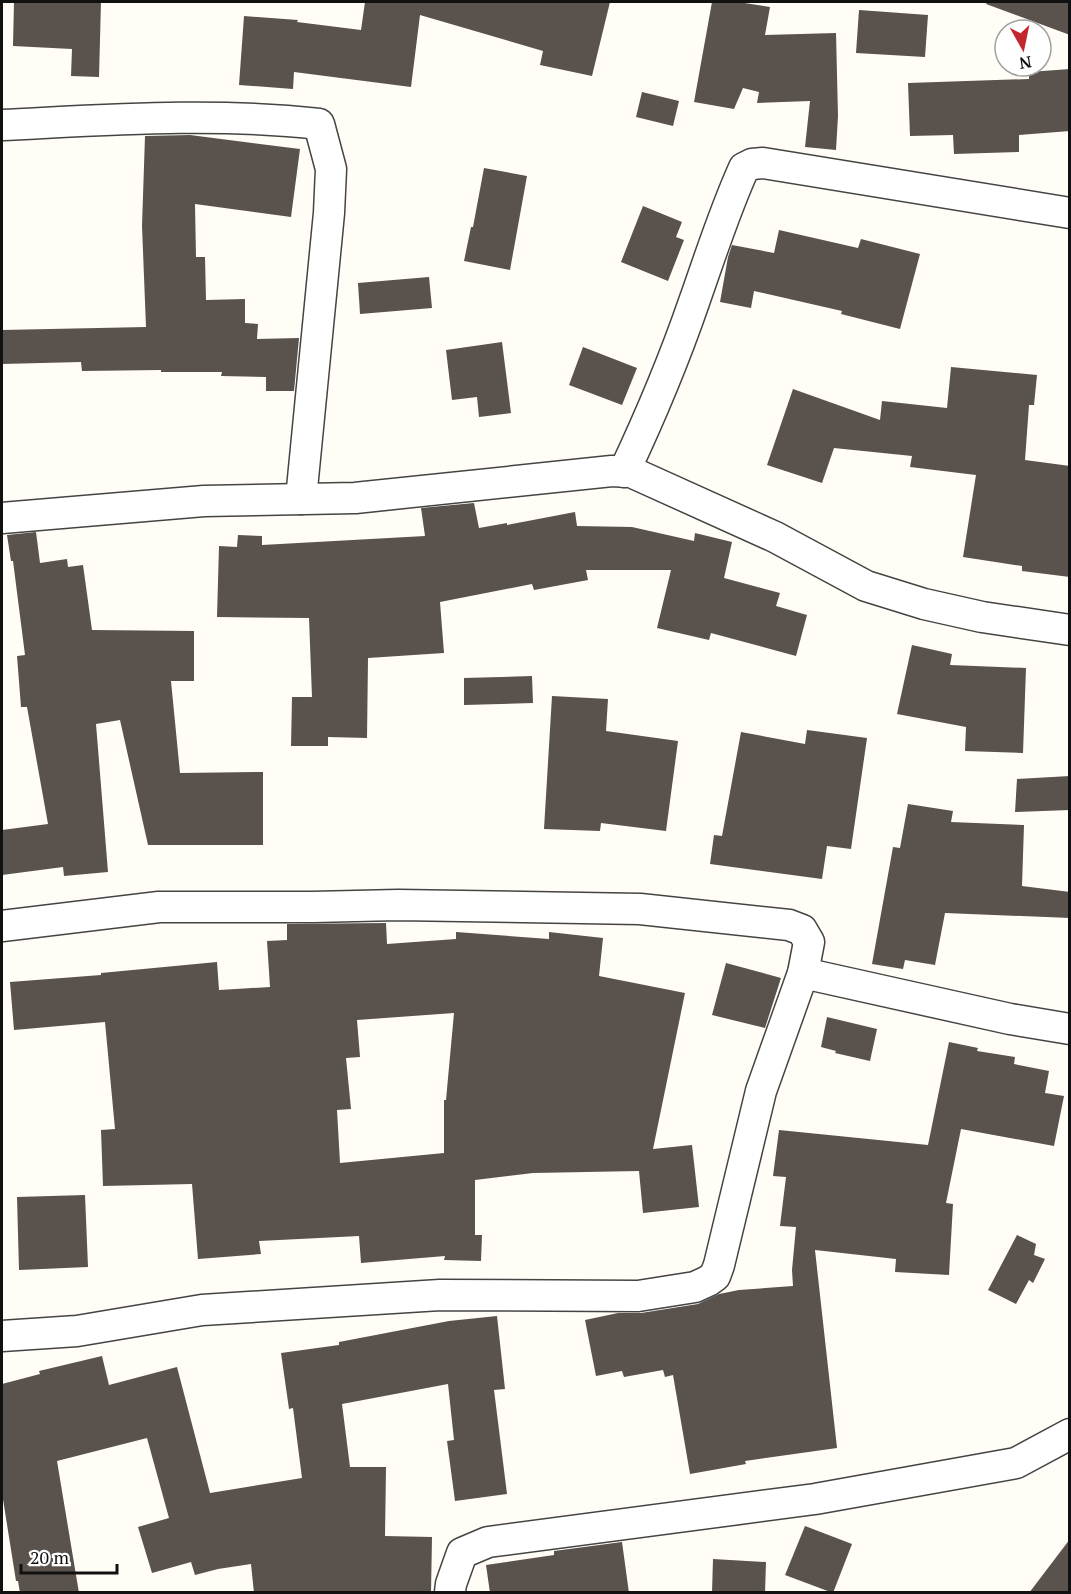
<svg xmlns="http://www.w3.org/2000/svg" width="1071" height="1594" font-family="'PT Serif',serif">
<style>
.building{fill:#5a524d;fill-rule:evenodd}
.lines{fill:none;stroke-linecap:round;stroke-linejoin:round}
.street-casing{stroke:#444;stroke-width:33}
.street{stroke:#fff;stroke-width:30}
</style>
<rect width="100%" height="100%" fill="#fffdf5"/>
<g class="building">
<polygon points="14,2 101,2 99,77 71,76 72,49 13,46"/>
<polygon points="365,2 610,2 592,76 540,65 543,51 420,15 411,87 294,72 293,89 239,85 244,16 298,20 297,22 361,30"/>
<polygon points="712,2 738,2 770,7 765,35 836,33 838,116 836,150 805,147 810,101 757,103 759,92 743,88 734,109 694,102"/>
<polygon points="987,2 1070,2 1070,35 986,4"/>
<polygon points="859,10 928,15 925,57 856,53"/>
<polygon points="1070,69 1070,131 1019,135 1019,152 954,154 953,135 910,136 908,83 1029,79 1029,72"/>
<polygon points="642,92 679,101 673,126 636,117"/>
<polygon points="190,135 300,149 291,217 195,204 196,257 205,257 206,300 245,299 245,323 258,324 257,339 299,338 294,391 266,391 266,377 221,376 222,372 161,372 161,370 82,371 81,362 2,364 2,330 146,327 142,226 145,136"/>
<polygon points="484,168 527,176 510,270 464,261 471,227 473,227"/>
<polygon points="643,206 682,222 676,237 684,240 668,281 621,262"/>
<polygon points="779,230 858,248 861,239 920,254 900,329 841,314 842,311 754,291 751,308 720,302 728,257 732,245 774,253"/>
<polygon points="429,277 432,308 360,314 358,283"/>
<polygon points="502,342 511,413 479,417 477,397 452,400 446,350"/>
<polygon points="583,347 637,368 622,405 569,385"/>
<polygon points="951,367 1037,375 1034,405 1029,405 1025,460 1070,466 1070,577 1022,571 1022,566 963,557 976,475 910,467 912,456 834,448 822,483 767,465 793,389 880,420 882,401 947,408"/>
<polygon points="474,503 479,528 507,523 507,525 575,512 577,526 632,527 694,541 695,533 732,542 724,578 780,593 776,606 807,615 796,656 711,633 709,640 657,628 671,570 586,570 588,580 534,590 532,584 440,602 444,653 368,658 367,738 328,737 328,746 291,746 292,697 312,697 309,618 217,617 219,546 237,547 238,535 262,536 262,545 425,536 421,508"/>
<polygon points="36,532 40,563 67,559 68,567 83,565 92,630 194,631 194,681 171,681 180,773 263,772 263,845 148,845 120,720 96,724 108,872 64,876 63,867 2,875 2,830 48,824 27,707 21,707 17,656 25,655 13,561 11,561 7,535"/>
<polygon points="912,645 952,654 950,665 1026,668 1023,753 965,751 966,727 897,714"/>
<polygon points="532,676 533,703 464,705 464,678"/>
<polygon points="552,696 608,699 606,731 678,741 666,831 601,823 600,831 544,829"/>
<polygon points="807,730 867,738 851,849 827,846 822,879 710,864 714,835 722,836 741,732 805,744"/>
<polygon points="1070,776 1070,810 1015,812 1017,779"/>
<polygon points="908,804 953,811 951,822 1024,825 1022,886 1070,892 1070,918 945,913 935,965 905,960 903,969 872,964 893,847 900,848"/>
<path d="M386 923 387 944 456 939V932L549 939V932L603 938 599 976 685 993 653 1149 692 1145 699 1207 643 1213 639 1171 533 1173 475 1180V1235H482L481 1261 444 1260 445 1256 361 1263 359 1236 259 1241 261 1254 198 1259 192 1184 103 1186 101 1130 115 1129 105 1022 14 1030 10 982 101 975V973L217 962 219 990 270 987 267 941 287 940V924ZM454 1013 446 1100H444V1153L340 1163 337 1110 351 1109 346 1058 360 1057 357 1020Z"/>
<polygon points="726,963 781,978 765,1028 712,1015"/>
<polygon points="827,1017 877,1029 870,1061 835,1053 836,1051 821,1047"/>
<polygon points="949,1042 978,1048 977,1051 1015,1057 1014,1064 1049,1071 1045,1093 1064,1096 1054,1146 961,1129 946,1203 953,1204 949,1275 895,1272 896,1259 815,1250 837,1448 745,1461 746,1464 690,1474 673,1375 665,1377 663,1370 624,1377 622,1371 596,1376 585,1320 618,1313 641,1313 698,1304 719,1294 739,1290 793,1286 792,1270 796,1227 780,1226 786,1177 773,1176 779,1130 928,1145"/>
<polygon points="85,1195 88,1267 19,1270 17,1197"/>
<polygon points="1017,1235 1036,1244 1034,1255 1045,1259 1033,1283 1029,1280 1016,1304 988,1290"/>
<polygon points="497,1316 505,1389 494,1390 507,1494 455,1501 447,1441 454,1440 448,1384 342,1404 350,1467 386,1467 385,1536 432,1537 431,1593 254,1593 251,1564 218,1569 195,1575 191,1562 152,1573 138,1527 169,1518 147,1438 57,1461 79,1593 20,1593 18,1581 16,1581 2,1493 2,1384 40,1374 39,1371 102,1356 109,1385 177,1367 210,1493 302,1478 293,1408 289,1409 281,1353 339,1345 339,1342 449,1321"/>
<polygon points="805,1526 852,1544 833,1593 785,1575"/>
<polygon points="1070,1539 1070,1593 1029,1593"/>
<polygon points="622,1542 629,1593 490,1593 486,1565 554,1555 554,1551"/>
<polygon points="713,1559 766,1562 765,1593 712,1593"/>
</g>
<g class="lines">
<defs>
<g id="street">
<path d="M2 125C107 120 213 112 319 124L331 169 329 213 301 499"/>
<path d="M624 472C650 417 674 360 694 302 710 257 724 212 744 168L752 164 763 163 1070 213"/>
<polyline points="2,518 204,501 355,498 612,471 631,472 775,537 866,586 924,604 982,617 1070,630"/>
<polyline points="2,926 159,907 313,907 398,905 640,909 789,925 802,930 809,942 803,973 761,1091 719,1265 715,1276 708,1281 695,1287 638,1296 440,1295 202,1310 77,1331 2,1336"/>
<polyline points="803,973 1010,1019 1070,1029"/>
<polyline points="450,1592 451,1584 462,1553 488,1542 815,1499 1016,1463 1070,1434"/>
</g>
</defs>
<use href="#street" class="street-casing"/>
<use href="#street" class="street"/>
</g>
<rect width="1071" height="1594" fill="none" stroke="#111111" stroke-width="6"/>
<g transform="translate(1023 48) rotate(171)"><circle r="28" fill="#ffffff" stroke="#a0a0a0" stroke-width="1.5"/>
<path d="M0-4.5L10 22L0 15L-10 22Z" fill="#c4262e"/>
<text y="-9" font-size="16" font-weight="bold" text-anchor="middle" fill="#111111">N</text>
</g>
<path d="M21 1564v9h96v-9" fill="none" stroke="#111111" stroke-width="3"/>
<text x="30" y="1564" font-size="18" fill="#111111" stroke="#ffffff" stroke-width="4.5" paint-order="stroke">20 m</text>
</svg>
